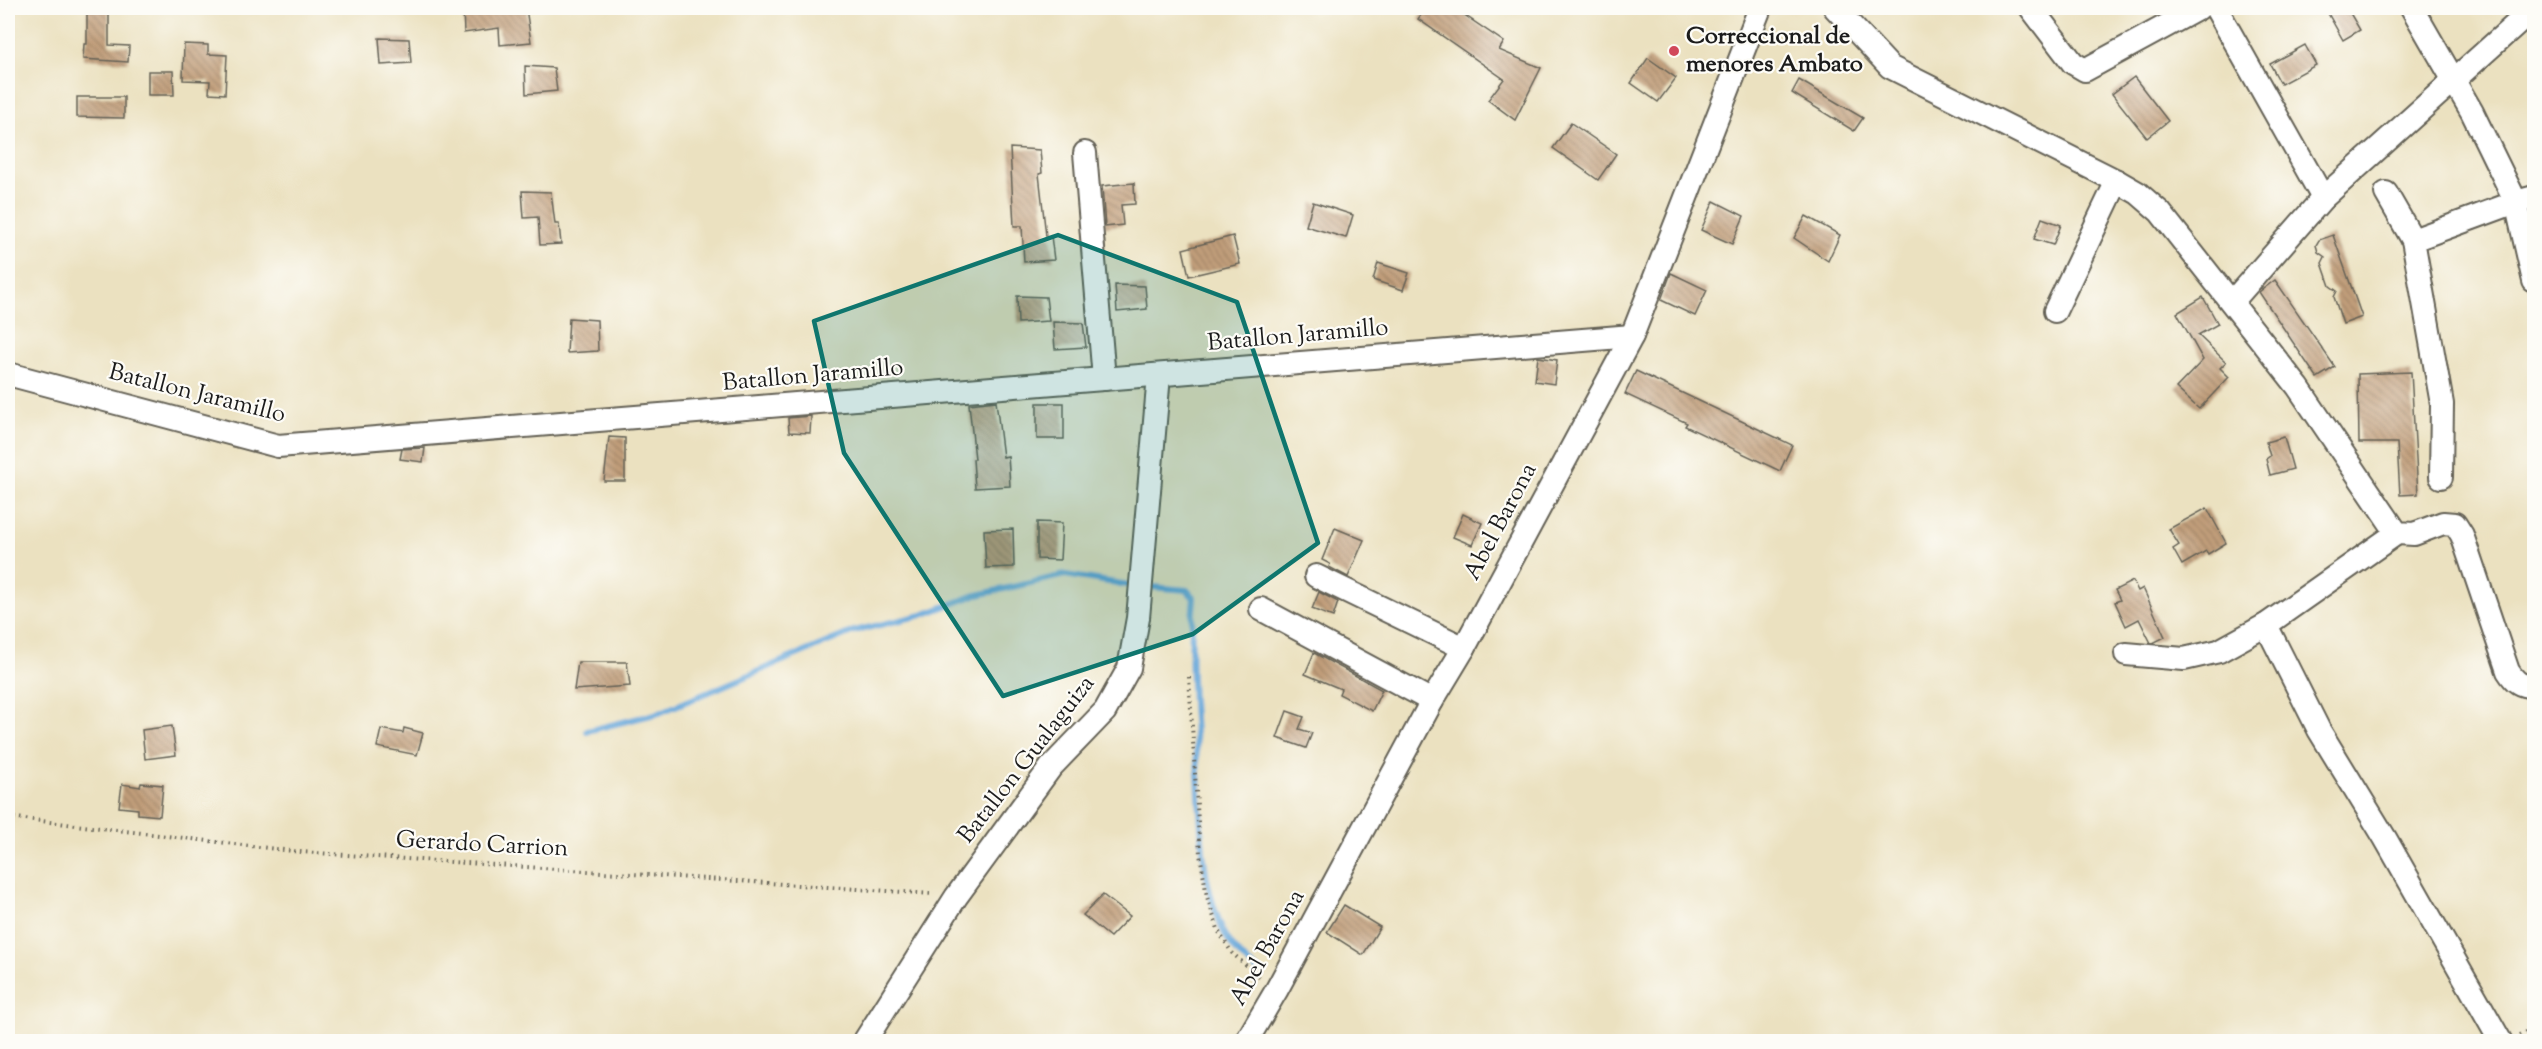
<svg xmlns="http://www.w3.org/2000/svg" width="2542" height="1049" font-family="'Sorts Mill Goudy',serif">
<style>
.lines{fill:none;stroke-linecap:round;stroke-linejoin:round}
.stream{stroke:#65a6d9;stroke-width:6}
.building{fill:url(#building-back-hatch)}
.minor-casing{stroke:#646155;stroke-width:26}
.path{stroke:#646155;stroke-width:4;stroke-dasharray:1.5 4.5;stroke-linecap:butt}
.minor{stroke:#fff;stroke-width:22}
.marked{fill:#0f766e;fill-opacity:0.2;stroke:#0f766e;stroke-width:4.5;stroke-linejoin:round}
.poi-dot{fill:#d1495b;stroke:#fdfcf7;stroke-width:2}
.labels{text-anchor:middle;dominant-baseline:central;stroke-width:4.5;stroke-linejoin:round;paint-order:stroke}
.poi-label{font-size:24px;font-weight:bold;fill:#1c1c1c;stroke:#fdfcf7;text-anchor:start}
.street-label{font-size:24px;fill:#1c1c1c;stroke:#fdfcf7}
</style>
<defs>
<pattern id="building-back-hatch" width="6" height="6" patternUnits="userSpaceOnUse" patternTransform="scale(1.5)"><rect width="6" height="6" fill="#c19e7a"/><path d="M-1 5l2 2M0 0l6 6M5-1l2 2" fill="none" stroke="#9c8063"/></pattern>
</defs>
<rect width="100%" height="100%" fill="#fdfcf7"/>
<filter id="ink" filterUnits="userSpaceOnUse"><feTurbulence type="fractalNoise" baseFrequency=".0167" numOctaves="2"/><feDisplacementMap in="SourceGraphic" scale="12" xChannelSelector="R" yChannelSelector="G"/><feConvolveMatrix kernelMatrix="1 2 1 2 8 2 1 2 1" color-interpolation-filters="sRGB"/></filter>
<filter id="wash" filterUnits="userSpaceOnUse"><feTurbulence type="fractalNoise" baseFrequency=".008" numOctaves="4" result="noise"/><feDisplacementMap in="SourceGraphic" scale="24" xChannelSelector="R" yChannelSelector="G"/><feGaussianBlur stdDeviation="1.35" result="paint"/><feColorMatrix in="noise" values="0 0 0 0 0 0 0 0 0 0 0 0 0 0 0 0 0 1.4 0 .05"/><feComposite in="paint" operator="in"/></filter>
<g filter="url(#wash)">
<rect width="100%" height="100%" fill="#ebe1c0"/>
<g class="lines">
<path class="stream" d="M587 731 659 713 854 631 922 615 973 596 1065 575 1128 585 1187 590 1194 598C1188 657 1194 717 1198 776 1201 824 1201 876 1219 921 1227 943 1240 957 1258 971"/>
</g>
<g id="blocks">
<g class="building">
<polygon points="87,8 109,8 109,45 129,46 128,62 83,59 84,44 87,44"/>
<polygon points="463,8 526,8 531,42 500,45 499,28 464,33"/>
<polygon points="1426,8 1454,8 1504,42 1499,50 1541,68 1515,120 1488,100 1504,79 1418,19"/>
<polygon points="2325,8 2347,8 2360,30 2343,40"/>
<polygon points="379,38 409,39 411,63 381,65"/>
<polygon points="184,44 208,45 208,54 227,55 225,94 209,93 210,81 183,80"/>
<polygon points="2305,45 2316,65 2281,84 2270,64"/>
<polygon points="1648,58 1676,78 1658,102 1631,83"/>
<polygon points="525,66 554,68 557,91 526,94"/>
<polygon points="148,71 173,71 174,95 148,95"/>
<polygon points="2134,77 2168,121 2147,138 2112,94"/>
<polygon points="1799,80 1863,118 1854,131 1792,93"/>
<polygon points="77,97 124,97 124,118 77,117"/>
<polygon points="1571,123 1616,154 1598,180 1553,148"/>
<polygon points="1010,148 1040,150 1042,173 1039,174 1046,236 1051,236 1054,260 1024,262 1022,226 1014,226"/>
<polygon points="1134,183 1135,204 1121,205 1123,225 1105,227 1102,186"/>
<polygon points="522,191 551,192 555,224 559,224 561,244 540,245 538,217 524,218"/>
<polygon points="1714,201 1744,216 1732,244 1701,230"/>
<polygon points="1313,202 1353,215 1346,238 1306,226"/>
<polygon points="1806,216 1840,235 1828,261 1794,238"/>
<polygon points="2042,218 2061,225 2053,245 2034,239"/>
<polygon points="2333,235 2362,317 2343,324 2334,297 2337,291 2330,286 2322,263 2325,257 2318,252 2316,245 2319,240"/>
<polygon points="1233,236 1240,264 1189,276 1183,249"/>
<polygon points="1378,263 1409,273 1403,290 1373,280"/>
<polygon points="1671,273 1707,290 1695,316 1661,300"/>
<polygon points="2275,280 2335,367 2317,378 2259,292"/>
<polygon points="1115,285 1145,286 1147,309 1117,312"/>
<polygon points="1017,296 1046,297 1049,321 1018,323"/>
<polygon points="2203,297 2218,324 2198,335 2226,362 2220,368 2229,377 2199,409 2176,388 2203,360 2177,313"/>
<polygon points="569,318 597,320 598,351 567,353"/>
<polygon points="1053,322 1083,323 1086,347 1055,349"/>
<polygon points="1538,357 1557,360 1554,384 1535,381"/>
<polygon points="1636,371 1792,445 1780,471 1685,426 1687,423 1625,394"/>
<polygon points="2411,372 2418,494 2400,495 2397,443 2359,443 2358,374"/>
<polygon points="996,401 1003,457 1008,456 1010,486 975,488 973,459 975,459 969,404"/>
<rect x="1037" y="403" width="27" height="36"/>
<polygon points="811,416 810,433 789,432 788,418"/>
<polygon points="609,437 625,438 625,481 604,481"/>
<polygon points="2284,437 2293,469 2270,475 2266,459 2270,456 2266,442"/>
<polygon points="425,448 423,462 400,459 402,449"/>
<polygon points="2207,508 2226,543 2208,554 2206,551 2182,565 2173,549 2179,545 2169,529"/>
<polygon points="1463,514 1482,523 1472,545 1453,537"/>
<polygon points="1037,522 1062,523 1060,560 1037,559"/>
<polygon points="1335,528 1364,540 1348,577 1329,567 1330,564 1322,560"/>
<polygon points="1013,529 1014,567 986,568 984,530"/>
<polygon points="2133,581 2138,591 2143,588 2165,637 2153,643 2151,643 2139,619 2126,626 2115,602 2120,600 2115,590"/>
<polygon points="1319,592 1338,602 1333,617 1312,609"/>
<polygon points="1314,653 1382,690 1372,711 1339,694 1341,689 1305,674"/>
<polygon points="578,662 627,662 630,686 574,690"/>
<polygon points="1287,711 1304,717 1299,729 1312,733 1306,748 1277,738"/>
<polygon points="172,726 176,755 145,759 142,730"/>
<polygon points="404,728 423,733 417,755 377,747 381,729 403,733"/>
<polygon points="141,783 163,785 160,816 138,814 138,809 119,807 122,784 140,787"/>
<polygon points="1103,895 1130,916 1110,937 1083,915"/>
<polygon points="1344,905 1380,927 1363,955 1327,932"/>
</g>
</g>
</g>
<g filter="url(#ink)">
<use href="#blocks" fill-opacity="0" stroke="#646155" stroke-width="1.5"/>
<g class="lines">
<defs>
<g id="minor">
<path d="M1835 8 1890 67 2117 181 2138 193 2160 212 2298 387 2397 533 2414 534 2443 523 2455 524 2462 535 2508 671C2515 682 2521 687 2534 686"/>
<polyline points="2031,8 2073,63 2085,70 2199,8"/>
<polyline points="2216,8 2323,198"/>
<polyline points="2412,8 2472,112 2516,202 2534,281"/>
<polyline points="1085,153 1104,379"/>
<polyline points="2386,193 2413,240 2442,404 2441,477"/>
<polyline points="2413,240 2516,202 2534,197"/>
<polyline points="2232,302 2323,198 2534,8"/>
<polyline points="2055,311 2117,181"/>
<polyline points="8,374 278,446 1632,336"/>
<polyline points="1316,576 1464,648"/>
<polyline points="1261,609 1432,701"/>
<polyline points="2266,625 2319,730 2385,838 2501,1042"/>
<polyline points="2126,654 2184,659 2219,651 2266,625 2397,533"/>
<polyline points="864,1042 956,897 1051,767 1105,711 1129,668 1138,618 1159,375"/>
<polyline points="1246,1042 1276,991 1432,701 1464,648 1632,336 1760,8"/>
</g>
</defs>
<use href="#minor" class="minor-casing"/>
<g class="path">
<polyline points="1189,677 1200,854 1207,897 1219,932 1232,953 1260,978"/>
<polyline points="8,817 301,852 933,894"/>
<polyline points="2519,1035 2534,1028"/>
</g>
<use href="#minor" class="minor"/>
</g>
</g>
<path class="marked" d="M1058 235 1237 302 1318 543 1193 634 1003 696 844 453 814 321Z"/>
<circle class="poi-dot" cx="1674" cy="51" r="6"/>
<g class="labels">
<g class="poi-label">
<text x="1686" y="37">Correccional de<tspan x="1686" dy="28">menores Ambato</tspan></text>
</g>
<g class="street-label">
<text transform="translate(1298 336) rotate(-5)">Batallon Jaramillo</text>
<text transform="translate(813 376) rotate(-5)">Batallon Jaramillo</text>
<text transform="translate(197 394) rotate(14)">Batallon Jaramillo</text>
<text transform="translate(1501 522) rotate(-62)">Abel Barona</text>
<text transform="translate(1027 760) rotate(-52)">Batallon Gualaguiza</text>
<text transform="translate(482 845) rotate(3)">Gerardo Carrion</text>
<text transform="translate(1268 948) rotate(-61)">Abel Barona</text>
</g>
</g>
<rect width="2542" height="1049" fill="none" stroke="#fdfcf7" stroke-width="30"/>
</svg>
